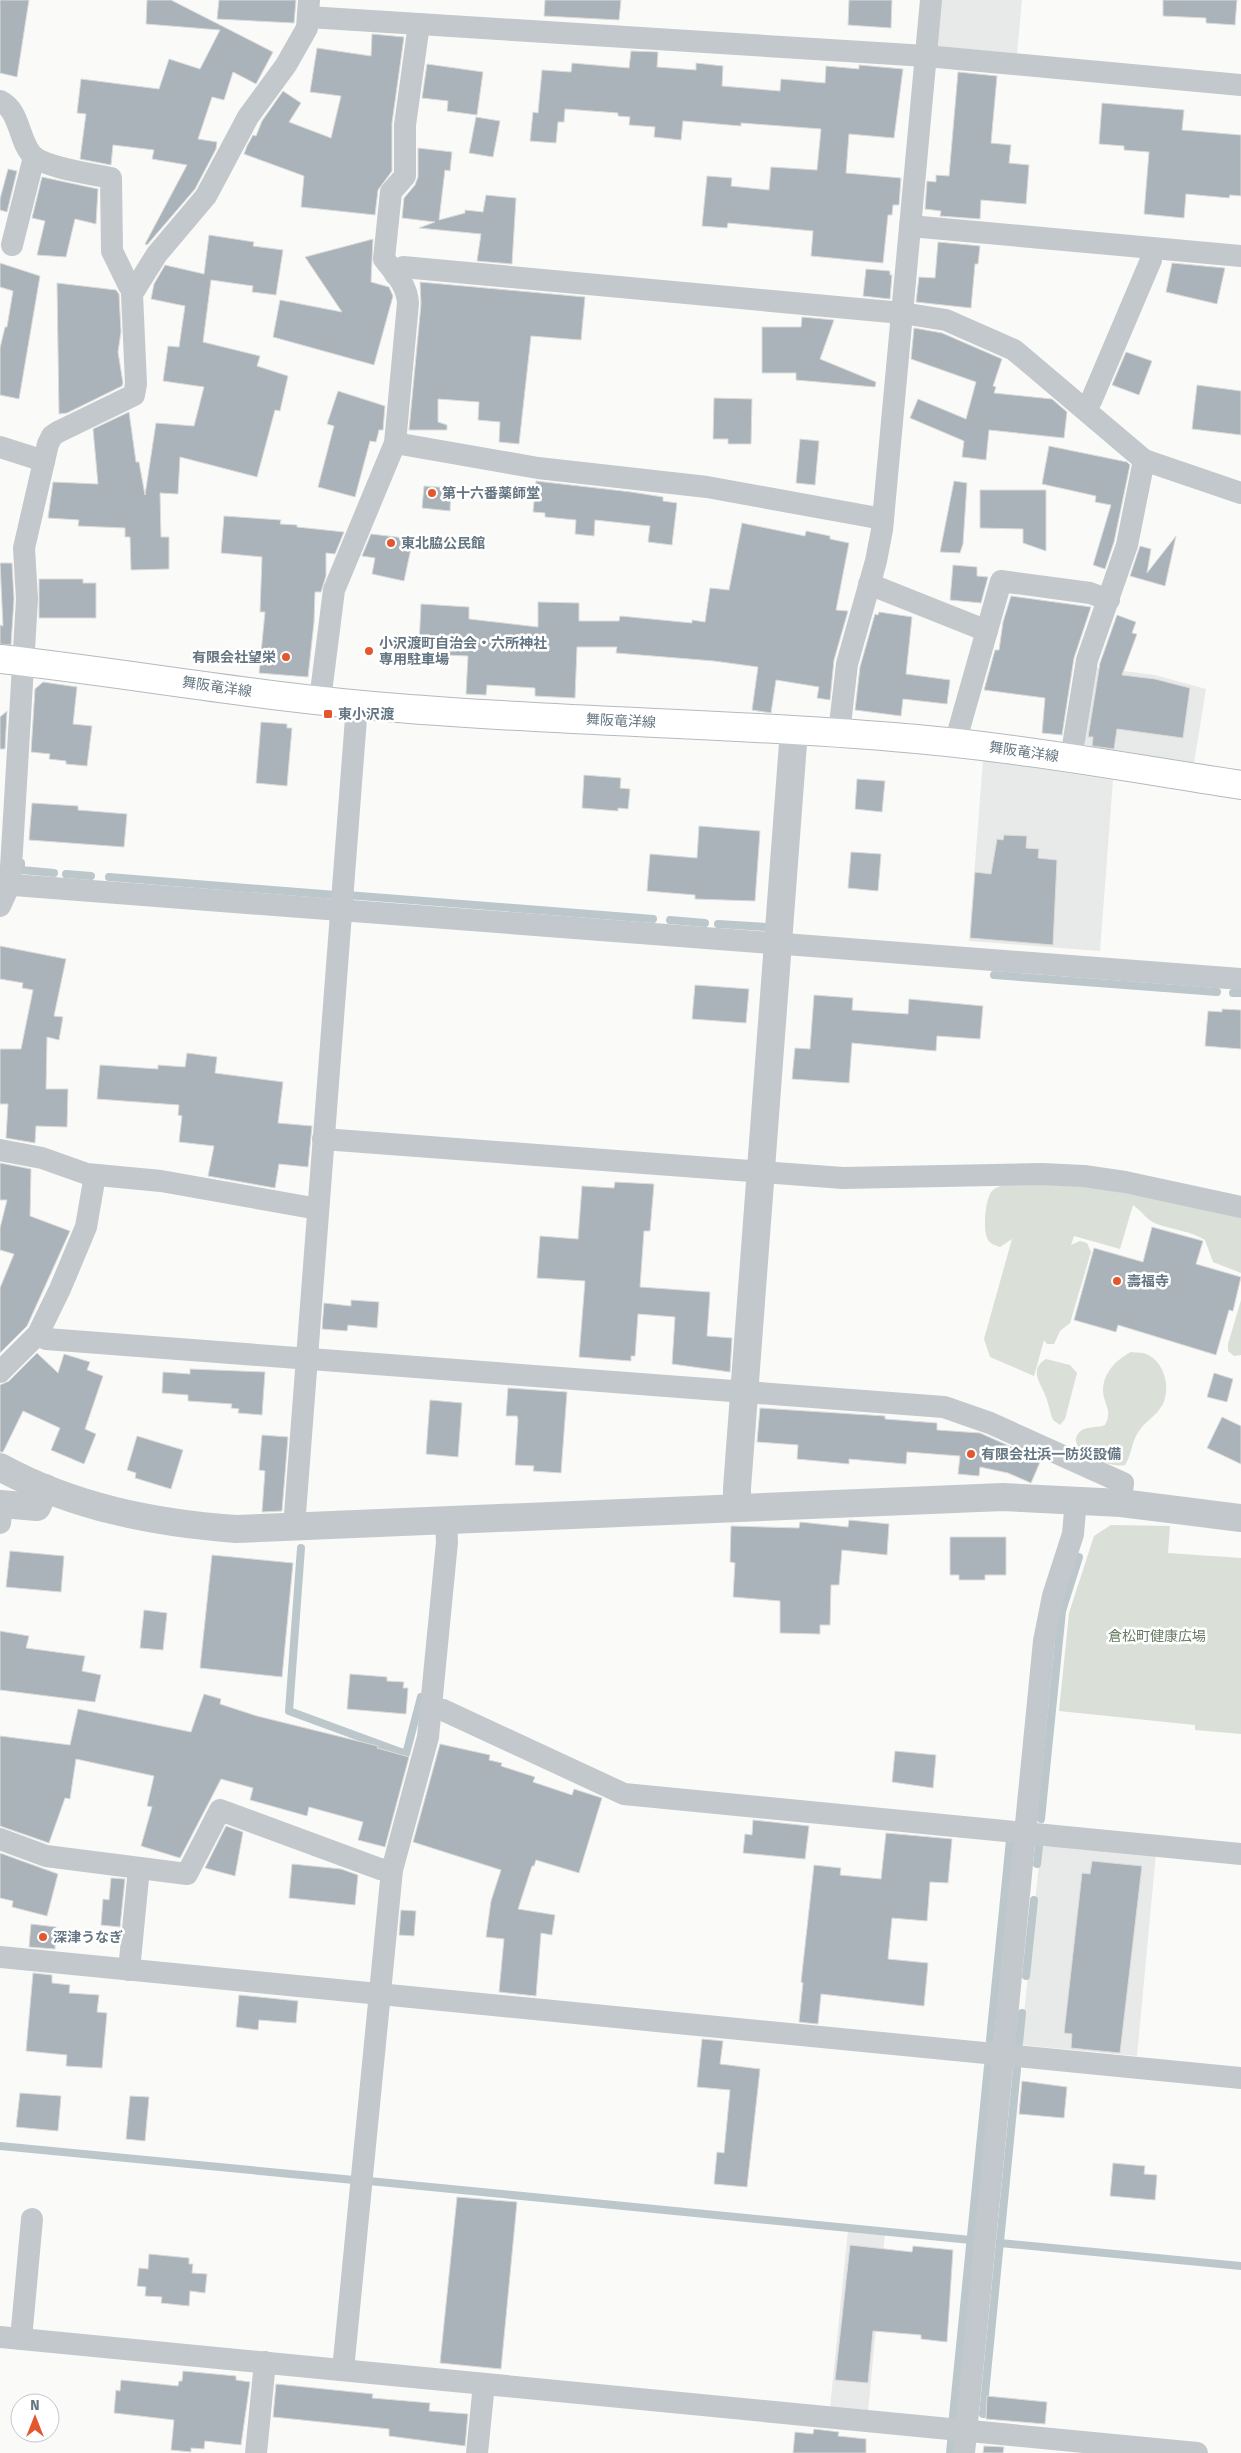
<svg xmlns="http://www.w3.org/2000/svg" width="1241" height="2453" font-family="'Fira Sans','Noto Sans JP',sans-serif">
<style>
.built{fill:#e8e9e9}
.green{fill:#dadfd7}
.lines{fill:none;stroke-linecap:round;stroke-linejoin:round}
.stream{stroke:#bbc7cb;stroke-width:8}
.building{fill:#aab3b9;stroke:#dcdcda}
.secondary-casing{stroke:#b3babf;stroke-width:30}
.minor{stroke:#c3c8cc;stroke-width:22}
.tertiary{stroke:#c3c8cc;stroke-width:28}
.secondary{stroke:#fff;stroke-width:28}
.poi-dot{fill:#e4572e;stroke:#fff;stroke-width:2}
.labels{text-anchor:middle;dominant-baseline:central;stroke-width:5;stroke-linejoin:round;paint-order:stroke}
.poi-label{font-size:14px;font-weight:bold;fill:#657683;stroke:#fff;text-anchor:start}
.street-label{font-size:14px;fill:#657683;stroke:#fff}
.park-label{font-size:14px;fill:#687a64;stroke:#fff}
</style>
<rect width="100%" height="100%" fill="#fafaf8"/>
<g class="built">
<polygon points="940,0 1022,0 1017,54 936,46"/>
<polygon points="1092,667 1155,675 1206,689 1194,763 1079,744"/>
<polygon points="983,760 1113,780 1100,951 969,941"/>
<polygon points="1041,1842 1156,1853 1137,2056 1021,2045"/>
<polygon points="848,2230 885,2234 868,2412 830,2408"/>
</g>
<g class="green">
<path d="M1007 1184 1083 1185 1241 1216V1273L1213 1262 1205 1240C1191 1231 1173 1230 1157 1224 1146 1220 1142 1211 1133 1205L1120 1249 1074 1236 1071 1245 1080 1241 1087 1243 1091 1252 1070 1323 1060 1331 1054 1344H1047L1044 1340 1034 1376 990 1357 984 1339 1012 1239 1000 1247C994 1245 990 1244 987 1238 983 1228 985 1199 992 1191 996 1187 1001 1186 1007 1184Z"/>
<polygon points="1241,1300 1241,1355 1234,1356 1228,1351 1228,1344"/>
<path d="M1131 1352C1136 1353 1142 1352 1146 1354 1164 1361 1171 1387 1163 1404 1156 1417 1142 1423 1136 1436 1131 1446 1131 1456 1125 1465 1112 1469 1058 1448 1082 1430 1089 1426 1098 1428 1105 1425 1113 1411 1104 1405 1103 1391 1103 1373 1116 1360 1131 1352Z"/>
<path d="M1046 1359 1070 1365 1077 1373 1065 1419 1060 1425 1053 1420C1050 1413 1049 1405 1046 1397 1041 1383 1028 1370 1046 1359Z"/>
<polygon points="1111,1525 1170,1526 1168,1553 1241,1558 1241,1734 1195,1730 1195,1725 1059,1711 1069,1613 1094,1536"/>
</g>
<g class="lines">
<g class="stream">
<polyline points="21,863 21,870 54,873"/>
<polyline points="66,874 91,876"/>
<polyline points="109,877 336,895"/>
<polyline points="347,895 653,919"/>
<polyline points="670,920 705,923"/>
<polyline points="718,924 766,927"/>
<polyline points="994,975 1217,992"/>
<polyline points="1233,993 1241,993"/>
<polyline points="301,1548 289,1711 406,1754 421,1697 425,1698"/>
<polyline points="1041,1819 1062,1611 1079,1557"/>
<polyline points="1037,1864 1039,1846"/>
<polyline points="1026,1976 1034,1900"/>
<polyline points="990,2040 1010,1840"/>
<polyline points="1019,2043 1022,2013"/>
<polyline points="0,2146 354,2180"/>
<polyline points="369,2181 971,2240"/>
<polyline points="1000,2243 1241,2266"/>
<polyline points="983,2414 1017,2069"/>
<polyline points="953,2416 988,2066"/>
<polyline points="950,2453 951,2442"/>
</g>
</g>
<g class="building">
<polygon points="0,0 29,0 17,77 0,73"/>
<polygon points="147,0 171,0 273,52 256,84 233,72 224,100 212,97 198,139 217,142 216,149 195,189 147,245 145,244 187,165 152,159 154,150 113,145 111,165 80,159 86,114 77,113 81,79 159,89 169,59 200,69 220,30 146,24"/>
<polygon points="219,0 296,0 294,23 217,19"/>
<polygon points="545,0 621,0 619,20 544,16"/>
<polygon points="849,0 892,0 891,28 848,25"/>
<polygon points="1163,0 1237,0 1235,25 1206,23 1206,18 1163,16"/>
<polygon points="372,34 404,37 392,123 392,171 378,190 375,215 301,207 304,176 244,154 247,146 253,135 256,136 262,121 283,91 301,103 289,122 331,138 341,96 310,92 317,48 371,56"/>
<polygon points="631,51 658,52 657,67 696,70 696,63 723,66 722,86 780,91 781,79 825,83 826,66 859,69 859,65 903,69 894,138 849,134 846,173 901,178 899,205 893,205 892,215 888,215 883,263 811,256 813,231 728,223 727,228 702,226 707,176 732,178 731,186 769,190 771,167 817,170 821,129 741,123 741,126 683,121 681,140 654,137 655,127 629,125 630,117 618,116 618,113 565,109 564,122 558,122 556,143 530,141 533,112 538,113 542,70 571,72 572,63 629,68"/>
<polygon points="427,64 483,72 477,115 447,111 448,101 422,98"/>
<polygon points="958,72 997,76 991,143 1011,145 1009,163 1029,165 1026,204 981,200 980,219 940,216 941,211 925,209 927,181 936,182 936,175 949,176"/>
<polygon points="1102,103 1184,110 1182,130 1241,135 1241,196 1230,195 1229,198 1186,194 1184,218 1144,214 1149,152 1124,150 1124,146 1099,144"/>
<polygon points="476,117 500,121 493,157 469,153"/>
<polygon points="418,148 452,152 450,171 445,170 439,220 465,213 465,210 483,212 486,195 516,198 512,264 477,261 481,234 419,228 435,222 402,218 404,198 415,185 418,177"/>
<polygon points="8,169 17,171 7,212 0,210 0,199"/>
<polygon points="42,177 98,189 96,224 75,219 66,257 37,255 45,221 32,218"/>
<polygon points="209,235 254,242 253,246 283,250 276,295 252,292 253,286 211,280 203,342 260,356 257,366 288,376 280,411 275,410 257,477 180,457 178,494 160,493 161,537 169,537 169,569 131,570 130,537 125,537 125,528 78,526 79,520 48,518 53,482 98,484 93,429 129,412 136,462 139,462 145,495 156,423 194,426 204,387 163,381 168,346 179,347 185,306 151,299 154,284 165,265 204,274"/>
<polygon points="373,239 371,282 389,287 393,296 374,365 273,337 280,300 342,312 305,257"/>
<polygon points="938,242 980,246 978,264 975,264 971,308 916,302 919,277 935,278"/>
<polygon points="0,263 40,276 19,399 0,395 0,348 5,327 7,327 13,291 0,287"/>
<polygon points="1172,263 1225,268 1217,304 1166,292"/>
<polygon points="866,269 890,271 890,275 892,275 890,299 863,296"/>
<polygon points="420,282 585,297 581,340 531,336 519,444 499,442 500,422 478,420 479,402 438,399 438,422 447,425 447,430 409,430 421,304"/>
<polygon points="57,283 116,290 119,294 121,332 118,352 123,383 122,386 67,413 59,414"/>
<polygon points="802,317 834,320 820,359 876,382 875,387 796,380 796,373 762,373 762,327 801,327"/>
<polygon points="914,328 942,333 1002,359 993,386 996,387 994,393 1052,399 1067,412 1064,438 989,430 986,460 962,457 964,441 910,418 918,399 966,419 976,382 911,359"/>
<polygon points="1126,352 1152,361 1139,395 1112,385"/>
<polygon points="1197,385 1241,391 1241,435 1192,429"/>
<polygon points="338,391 385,406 383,430 379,430 376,442 370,441 355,497 318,487 334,426 327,424"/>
<polygon points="714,398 752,399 751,444 728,444 728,439 713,439"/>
<polygon points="800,439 819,441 815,485 796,483"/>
<polygon points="1049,446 1127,462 1130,465 1114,542 1105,569 1093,565 1111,505 1095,502 1096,496 1042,484"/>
<polygon points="536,481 631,492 663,497 663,501 677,503 672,545 648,542 650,526 595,520 594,536 575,534 576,520 545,517 545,513 533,512"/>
<polygon points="954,481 967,483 963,544 960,553 940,552"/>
<polygon points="424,486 451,488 450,511 422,508"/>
<polygon points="980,490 1046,490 1046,551 1023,543 1023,529 980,528"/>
<polygon points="224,516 281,520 280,524 297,525 297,527 344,532 335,554 326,553 326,576 321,592 315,592 314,622 308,677 259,673 265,612 260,612 262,557 221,553"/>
<polygon points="742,523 805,536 806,531 830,536 830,539 849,543 836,610 848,611 834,660 830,700 817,698 819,687 776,680 771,713 752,710 758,667 714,661 616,653 617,647 577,647 575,698 535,696 535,688 487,685 486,695 466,694 468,656 443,655 444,648 419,646 421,604 469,607 469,619 538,627 538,602 579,603 579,621 619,621 620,616 692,623 692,620 705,622 710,588 729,590"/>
<polygon points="371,534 413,539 404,581 372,574 375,558 362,556"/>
<polygon points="1176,536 1165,586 1130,576 1140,546 1151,549 1147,573"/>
<polygon points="0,563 12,563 14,599 11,645 0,644 0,625 3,626"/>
<polygon points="953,565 977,567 977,576 988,577 981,603 950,600"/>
<polygon points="39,579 83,579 83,583 96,583 96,618 39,618"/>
<polygon points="1011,596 1091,607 1074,658 1062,735 1042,733 1045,698 984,690 995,650 999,650 1003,622"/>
<polygon points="879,612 912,617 906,674 950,680 947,704 903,699 901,716 855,710 860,667 875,614 878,615"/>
<polygon points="1117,615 1136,622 1132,633 1137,634 1122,675 1155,679 1190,688 1183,738 1117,729 1114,749 1092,746 1093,737 1088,737 1100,663"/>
<polygon points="43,682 77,687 73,724 92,726 87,766 66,764 66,761 49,759 50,754 31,752 35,689"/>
<polygon points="7,711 5,749 0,749 0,717"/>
<polygon points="261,722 287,724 287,728 292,728 287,786 256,783"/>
<polygon points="584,775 621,778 620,788 630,789 628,809 618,808 618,811 582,808"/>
<polygon points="857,779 885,781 882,812 855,809"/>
<polygon points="32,803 78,806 78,810 127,814 124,847 29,840"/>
<polygon points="699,826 760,831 755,901 695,899 695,895 647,891 650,854 697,858"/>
<polygon points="1004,835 1027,836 1026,848 1039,849 1038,858 1057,860 1053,945 970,938 975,872 991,874 997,839 1003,840"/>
<polygon points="851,852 881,854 878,891 848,888"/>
<polygon points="0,946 66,959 54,1016 63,1017 59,1040 47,1037 46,1089 68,1089 67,1127 36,1126 35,1143 6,1138 8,1104 0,1104 0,1049 21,1049 33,990 22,988 23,983 0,979"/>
<polygon points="695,985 749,989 746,1023 692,1019"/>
<polygon points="814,995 853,998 852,1010 908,1014 909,999 983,1006 980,1039 937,1036 936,1051 852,1043 849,1083 792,1079 795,1048 810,1049"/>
<polygon points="1222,1009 1241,1010 1241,1049 1205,1046 1208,1011 1222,1012"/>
<polygon points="187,1053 217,1057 215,1073 283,1082 278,1123 312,1126 308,1167 279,1164 275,1188 208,1176 214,1146 179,1142 182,1116 178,1115 179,1105 97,1099 100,1065 158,1069 158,1065 185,1067"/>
<polygon points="0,1163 31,1169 30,1216 70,1231 27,1326 0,1353 0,1288 14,1254 0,1250 0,1228 7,1200 0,1200"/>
<polygon points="615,1182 654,1184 650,1231 644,1231 640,1287 710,1292 707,1336 732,1338 730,1372 672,1364 675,1317 638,1314 635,1356 631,1356 631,1361 579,1357 585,1281 537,1278 540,1236 578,1239 582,1186 614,1188"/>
<polygon points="1152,1227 1203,1241 1196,1264 1241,1277 1233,1311 1229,1310 1216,1355 1118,1325 1116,1332 1074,1320 1094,1248 1143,1262"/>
<polygon points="351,1300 379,1302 377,1328 348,1325 347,1331 322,1329 324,1303 351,1306"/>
<polygon points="37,1353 58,1373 64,1354 90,1362 87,1370 103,1376 85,1429 96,1434 84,1464 51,1450 60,1428 23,1411 3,1452 0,1452 0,1385 9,1381"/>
<polygon points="190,1369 265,1372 262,1415 238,1413 239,1409 231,1408 232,1404 188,1401 188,1395 162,1393 163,1372 190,1374"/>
<polygon points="1214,1373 1233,1379 1227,1402 1207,1397"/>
<polygon points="508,1388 567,1392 561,1473 533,1471 534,1466 515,1465 518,1420 517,1416 506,1416"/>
<polygon points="430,1400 462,1403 458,1457 426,1454"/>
<polygon points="760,1408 885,1416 885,1419 937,1423 937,1430 980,1433 1041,1460 1031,1483 1008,1473 980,1467 979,1476 958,1474 960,1456 907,1452 906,1464 849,1459 849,1464 797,1459 798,1445 757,1442"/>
<polygon points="1222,1417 1241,1426 1241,1464 1207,1448"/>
<polygon points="262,1435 288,1437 282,1511 262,1512 265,1471 259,1470"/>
<polygon points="137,1436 183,1450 171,1489 135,1478 136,1473 127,1470"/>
<polygon points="849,1520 889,1524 887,1555 842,1550 839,1585 831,1585 830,1625 820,1625 820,1634 780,1633 780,1601 733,1597 735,1563 730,1562 731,1526 799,1528 800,1522 848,1527"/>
<polygon points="950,1537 1006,1537 1006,1575 985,1575 985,1580 959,1580 959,1575 950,1575"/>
<polygon points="10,1551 64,1556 61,1592 6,1587"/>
<polygon points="212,1555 293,1563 282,1677 200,1668"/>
<polygon points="144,1610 167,1613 163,1650 140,1648"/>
<polygon points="0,1631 29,1636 26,1648 85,1656 82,1671 101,1675 95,1702 0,1690"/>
<polygon points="350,1674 387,1677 387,1681 404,1682 403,1688 408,1688 406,1714 347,1709"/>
<polygon points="204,1694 221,1699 220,1704 257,1716 378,1746 377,1748 409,1757 385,1847 358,1840 363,1822 309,1807 307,1816 250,1800 253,1788 221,1779 180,1858 141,1846 152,1807 147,1806 154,1776 76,1759 70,1799 65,1798 49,1843 0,1826 0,1736 70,1745 78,1709 191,1732"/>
<polygon points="440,1744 490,1755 489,1760 502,1763 501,1766 535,1777 533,1782 572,1795 574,1789 602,1798 579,1873 536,1860 534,1866 532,1866 518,1909 555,1915 552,1935 541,1933 536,1996 499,1992 504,1939 486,1937 491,1901 501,1870 413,1842"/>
<polygon points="895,1751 936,1755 933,1788 892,1782"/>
<polygon points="753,1820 809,1826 805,1859 743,1853 745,1834 752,1835"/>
<polygon points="226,1826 243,1832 235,1876 205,1868"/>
<polygon points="886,1833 952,1839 948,1883 930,1882 927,1921 892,1918 888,1959 928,1963 924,2006 821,1994 818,2024 799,2022 803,1983 801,1982 814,1865 841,1868 840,1875 881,1879"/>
<polygon points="0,1853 58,1874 47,1916 12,1907 13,1901 0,1898"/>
<polygon points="1092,1861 1142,1866 1120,2053 1071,2048 1072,2034 1064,2033 1082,1873 1090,1874"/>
<polygon points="292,1864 341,1869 358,1875 355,1905 289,1898"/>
<polygon points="111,1878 125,1879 120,1927 101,1925 103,1899 109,1900"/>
<polygon points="401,1910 416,1911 414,1936 399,1935"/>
<polygon points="31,1924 56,1927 55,1949 29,1947"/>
<polygon points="33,1973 52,1975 52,1983 70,1985 69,1993 99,1995 97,2012 107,2013 102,2068 66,2066 67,2055 26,2051"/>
<polygon points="239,1995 298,2001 296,2023 259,2020 258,2030 236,2027"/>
<polygon points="702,2039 723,2041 720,2064 760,2069 747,2187 714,2184 717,2152 724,2153 730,2090 697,2087"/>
<polygon points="1022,2081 1067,2087 1064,2118 1019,2114"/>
<polygon points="20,2093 61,2096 58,2131 16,2127"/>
<polygon points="130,2096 149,2097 145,2141 126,2139"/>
<polygon points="1113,2163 1145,2166 1144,2174 1157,2175 1155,2200 1110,2196"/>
<polygon points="457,2197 517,2202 501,2369 440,2363"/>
<polygon points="850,2245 912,2252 913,2246 953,2250 947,2342 921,2339 921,2335 873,2331 868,2383 835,2380"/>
<polygon points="149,2254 189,2258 189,2264 193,2264 192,2273 207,2274 205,2293 190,2291 189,2306 161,2303 162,2297 145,2296 146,2287 137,2286 139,2268 148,2269"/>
<polygon points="183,2371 236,2376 236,2380 250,2382 241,2445 205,2441 204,2449 191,2448 191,2452 171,2450 174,2420 114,2413 116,2390 120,2391 121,2380 178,2386 179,2381 182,2381"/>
<polygon points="276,2384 373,2394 372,2398 430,2403 429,2411 468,2414 465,2446 389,2436 389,2429 273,2417"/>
<polygon points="987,2396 1047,2402 1045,2424 986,2419"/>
<polygon points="814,2429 839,2432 838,2436 866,2439 866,2453 793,2453 795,2432 813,2434"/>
<polygon points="984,2446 1004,2447 1003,2453 983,2453"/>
</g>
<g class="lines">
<defs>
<path id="secondary" d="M0 659C133 674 265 698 398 708 563 722 729 723 893 737 1010 746 1125 767 1241 785"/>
</defs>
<use href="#secondary" class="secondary-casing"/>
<g class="minor">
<polyline points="308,17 926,56 1241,85"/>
<path d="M0 101C21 111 18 141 33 156 47 168 92 174 111 178L112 251 129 286 135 289"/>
<polyline points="910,226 1241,256"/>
<polyline points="12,245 34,157"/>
<polyline points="395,274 403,267 902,313 946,320 1014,350 1144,460 1241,493"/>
<polyline points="1084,408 1091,401 1151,260 1152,248"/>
<polyline points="395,443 538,468 707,487 883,519"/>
<polyline points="0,447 44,461"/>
<polyline points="869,584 987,631"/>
<path d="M320 700 334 590 395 443 408 303C407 285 395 273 384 259L391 192 405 176V125L419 24"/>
<polyline points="839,733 847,664 876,561 882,530 931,0"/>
<polyline points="957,743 959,729 1001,581 1090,593 1109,600"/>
<polyline points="1071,758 1087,660 1127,545 1144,460"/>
<polyline points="0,884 1241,979"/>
<polyline points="0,906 10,884 27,599 24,548 48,444 52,436 58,432 134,395 136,384 132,294 157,254 206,196 248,117 286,65 307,28 309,0"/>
<polyline points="323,1139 843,1178 1042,1174 1084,1176 1125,1182 1241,1207"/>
<polyline points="0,1150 42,1158 87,1174 161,1181 318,1209"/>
<polyline points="38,1334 46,1339 944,1407 990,1423 1123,1483 1121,1503"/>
<polyline points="0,1372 38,1334 60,1289 86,1227 95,1175"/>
<polyline points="0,1523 2,1504"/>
<polyline points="295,1528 295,1514 357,705"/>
<polyline points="430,1709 443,1710 624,1794 1241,1854"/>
<polyline points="0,1839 46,1856 187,1874 220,1810 380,1869 392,1870"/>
<polyline points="0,1957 1241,2078"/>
<polyline points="129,1970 139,1868"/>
<polyline points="0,2337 1197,2453"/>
<polyline points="21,2339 32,2219"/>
<polyline points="343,2370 392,1870 428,1737 447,1542 446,1521"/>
<polyline points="256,2453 265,2362"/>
<polyline points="477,2453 484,2384"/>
<polyline points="964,2453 1044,1641 1053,1596 1073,1534 1076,1499"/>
</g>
<g class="tertiary">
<path d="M0 1467C73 1507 154 1523 236 1529L1003 1497 1121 1503 1241 1518"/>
<polyline points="0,1504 37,1507 45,1488"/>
<polyline points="737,1508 737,1488 794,730"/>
</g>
<use href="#secondary" class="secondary"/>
</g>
<g class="poi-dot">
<circle cx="432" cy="493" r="5"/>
<circle cx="391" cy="543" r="5"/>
<circle cx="369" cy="651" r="5"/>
<circle cx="286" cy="657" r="5"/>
<rect x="323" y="709" width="10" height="10" rx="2.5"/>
<circle cx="1117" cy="1281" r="5"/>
<circle cx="971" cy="1454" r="5"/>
<circle cx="43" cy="1937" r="5"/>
</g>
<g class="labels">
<g class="poi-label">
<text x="442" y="493">第十六番薬師堂</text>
<text x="401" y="543">東北脇公民館</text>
<text x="379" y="643">小沢渡町自治会・六所神社<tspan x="379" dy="16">専用駐車場</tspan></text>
<text x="276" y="657" text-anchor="end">有限会社望栄</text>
<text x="338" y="714">東小沢渡</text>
<text x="1127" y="1281">壽福寺</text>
<text x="981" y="1454">有限会社浜一防災設備</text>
<text x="53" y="1937">深津うなぎ</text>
</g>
<g class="street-label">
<text transform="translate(217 687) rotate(8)">舞阪竜洋線</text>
<text transform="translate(621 721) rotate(3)">舞阪竜洋線</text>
<text transform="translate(1024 752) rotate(8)">舞阪竜洋線</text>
</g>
<g class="park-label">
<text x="1157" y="1636">倉松町健康広場</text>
</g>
</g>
<g transform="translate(35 2418)"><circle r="24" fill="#ffffff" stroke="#c1c8cd"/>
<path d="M0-4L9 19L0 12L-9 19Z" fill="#e4572e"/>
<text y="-8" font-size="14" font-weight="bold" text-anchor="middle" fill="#657683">N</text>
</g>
</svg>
